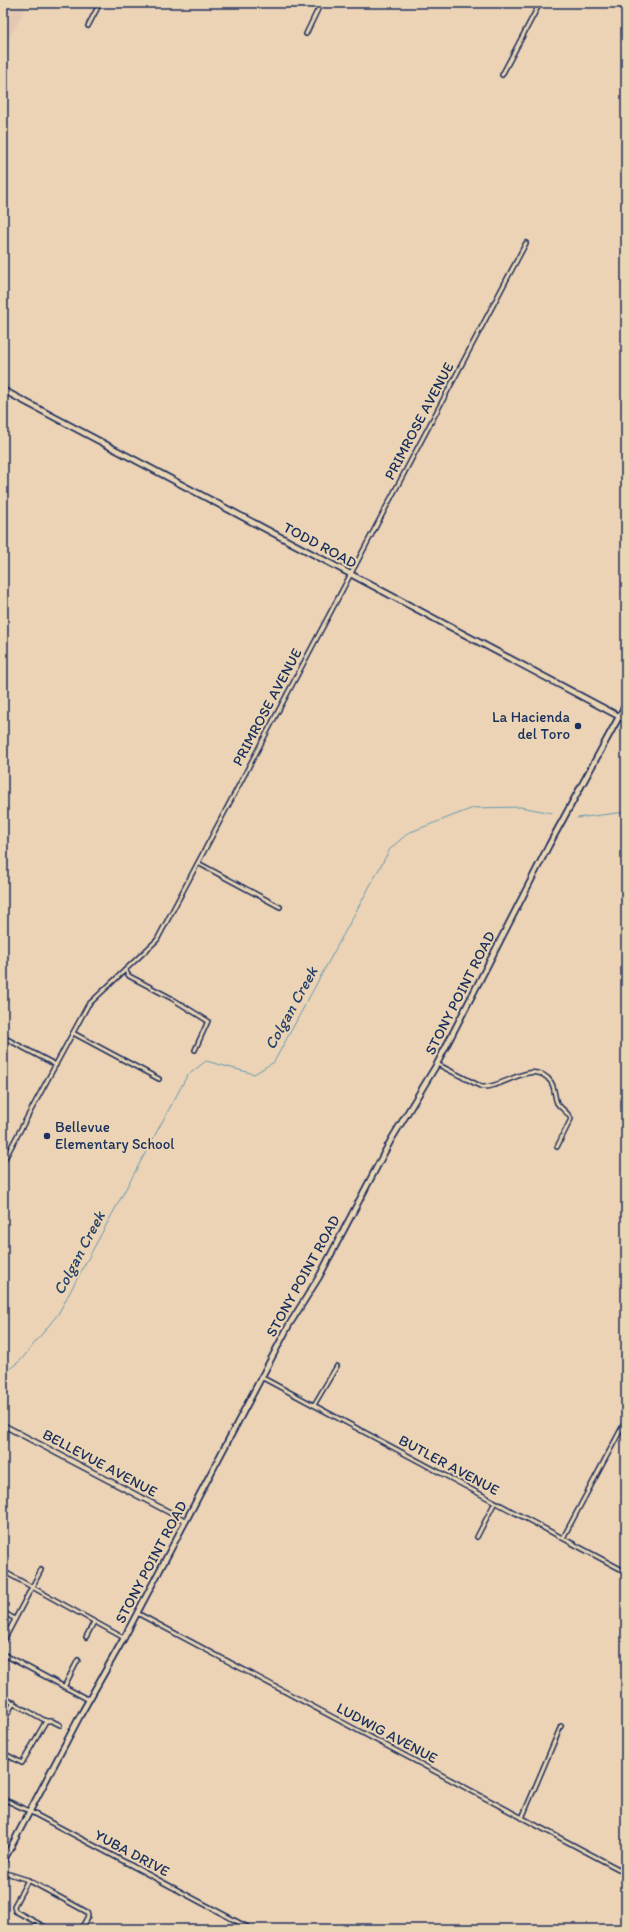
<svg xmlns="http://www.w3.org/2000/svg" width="629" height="1932" font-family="Itim,sans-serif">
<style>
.built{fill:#e4c8b2}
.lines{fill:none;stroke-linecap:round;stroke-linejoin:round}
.stream{stroke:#619ab1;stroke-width:1}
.minor-casing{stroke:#1b2f5e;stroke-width:6}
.tertiary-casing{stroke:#1b2f5e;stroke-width:7}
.secondary-casing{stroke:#1b2f5e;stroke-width:8}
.minor{stroke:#ead5b4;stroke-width:3}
.tertiary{stroke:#ead5b4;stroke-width:4}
.secondary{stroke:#ead5b4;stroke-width:4.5}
.poi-dot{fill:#1b2f5e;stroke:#ead5b4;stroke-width:1.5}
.labels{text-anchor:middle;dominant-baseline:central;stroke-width:4;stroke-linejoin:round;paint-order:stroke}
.street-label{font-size:15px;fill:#1b2f5e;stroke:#ead5b4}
.poi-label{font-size:15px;fill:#1b2f5e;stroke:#ead5b4;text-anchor:end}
.water-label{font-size:16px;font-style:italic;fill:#27416c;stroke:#ead5b4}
</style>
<rect width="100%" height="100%" fill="#edd3b5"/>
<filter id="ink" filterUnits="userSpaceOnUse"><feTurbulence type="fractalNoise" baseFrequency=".025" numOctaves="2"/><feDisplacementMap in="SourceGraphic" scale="8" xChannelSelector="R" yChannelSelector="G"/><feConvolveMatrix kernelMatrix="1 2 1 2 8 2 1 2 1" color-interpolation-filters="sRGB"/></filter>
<g filter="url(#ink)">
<polygon class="built" points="3,3 28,3 3,50"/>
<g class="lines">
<g class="stream">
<polyline points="577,818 626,812"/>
<polyline points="3,1374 21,1360 58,1314 187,1076 206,1061 254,1074 274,1062 390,849 408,833 473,808 521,807 552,813"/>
</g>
<defs>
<g id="minor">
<polyline points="88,26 100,3"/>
<polyline points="306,34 321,3"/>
<polyline points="502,75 540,3"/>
<polyline points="198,863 280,907"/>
<polyline points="125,970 129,976 171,998 208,1021 195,1050"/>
<polyline points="73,1033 159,1079"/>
<polyline points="3,1037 56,1065"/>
<path d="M437 1064 482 1087C503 1089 534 1057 551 1082 555 1088 554 1096 557 1103 561 1109 568 1112 571 1119L557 1147"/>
<polyline points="3,1162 88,1005 157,940 526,243"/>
<polyline points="261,1377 626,1572"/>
<polyline points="314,1405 337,1366"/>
<polyline points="477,1537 495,1502"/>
<polyline points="563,1538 626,1420"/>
<polyline points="3,1571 124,1638"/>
<polyline points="3,1612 15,1619"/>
<polyline points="137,1613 626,1873"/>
<polyline points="86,1637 94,1622"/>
<polyline points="3,1642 41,1570"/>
<polyline points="3,1654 89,1700"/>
<polyline points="64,1687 78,1660"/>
<polyline points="3,1697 46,1721"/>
<polyline points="46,1721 52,1721 60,1725"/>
<polyline points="3,1722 14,1702"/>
<polyline points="3,1753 22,1763 46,1721"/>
<polyline points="3,1799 29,1811 251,1929"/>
<polyline points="522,1818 561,1726"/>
<polyline points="3,1872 28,1880 87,1912 88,1916 81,1929"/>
<polyline points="28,1880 14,1906 15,1911 49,1929"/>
</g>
<polyline id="tertiary" points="3,1425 186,1521"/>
<g id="secondary">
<polyline points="3,390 626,720"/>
<polyline points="3,1862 81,1714 124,1638 289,1325 319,1277 391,1140 437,1064 549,845 626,704"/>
</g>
</defs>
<use href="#minor" class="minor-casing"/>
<use href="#tertiary" class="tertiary-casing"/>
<use href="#secondary" class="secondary-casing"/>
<use href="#minor" class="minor"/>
<use href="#tertiary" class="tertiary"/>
<use href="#secondary" class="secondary"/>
</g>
</g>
<g class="poi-dot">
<circle cx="578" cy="726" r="4"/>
<circle cx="47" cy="1136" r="4"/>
</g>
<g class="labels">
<g class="street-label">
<text transform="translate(419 421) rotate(-62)">PRIMROSE AVENUE</text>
<text transform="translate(320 545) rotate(28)">TODD ROAD</text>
<text transform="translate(267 707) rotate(-62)">PRIMROSE AVENUE</text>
<text transform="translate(460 993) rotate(-63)">STONY POINT ROAD</text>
<text transform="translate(303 1276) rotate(-61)">STONY POINT ROAD</text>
<text transform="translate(100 1463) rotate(28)">BELLEVUE AVENUE</text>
<text transform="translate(449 1465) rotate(28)">BUTLER AVENUE</text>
<text transform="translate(151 1562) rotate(-62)">STONY POINT ROAD</text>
<text transform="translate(387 1733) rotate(28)">LUDWIG AVENUE</text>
<text transform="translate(132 1853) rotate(28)">YUBA DRIVE</text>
</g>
<g class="poi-label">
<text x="570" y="717">La Hacienda<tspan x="570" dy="17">del Toro</tspan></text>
<text x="55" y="1127" text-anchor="start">Bellevue<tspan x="55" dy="17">Elementary School</tspan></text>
</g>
<g class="water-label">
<text transform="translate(291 1008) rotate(-61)">Colgan Creek</text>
<text transform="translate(79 1253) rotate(-62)">Colgan Creek</text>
</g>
</g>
<rect width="629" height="1932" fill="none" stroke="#ead5b4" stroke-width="16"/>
<rect x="8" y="8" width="613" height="1916" fill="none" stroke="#1b2f5e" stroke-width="1.5" filter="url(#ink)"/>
</svg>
